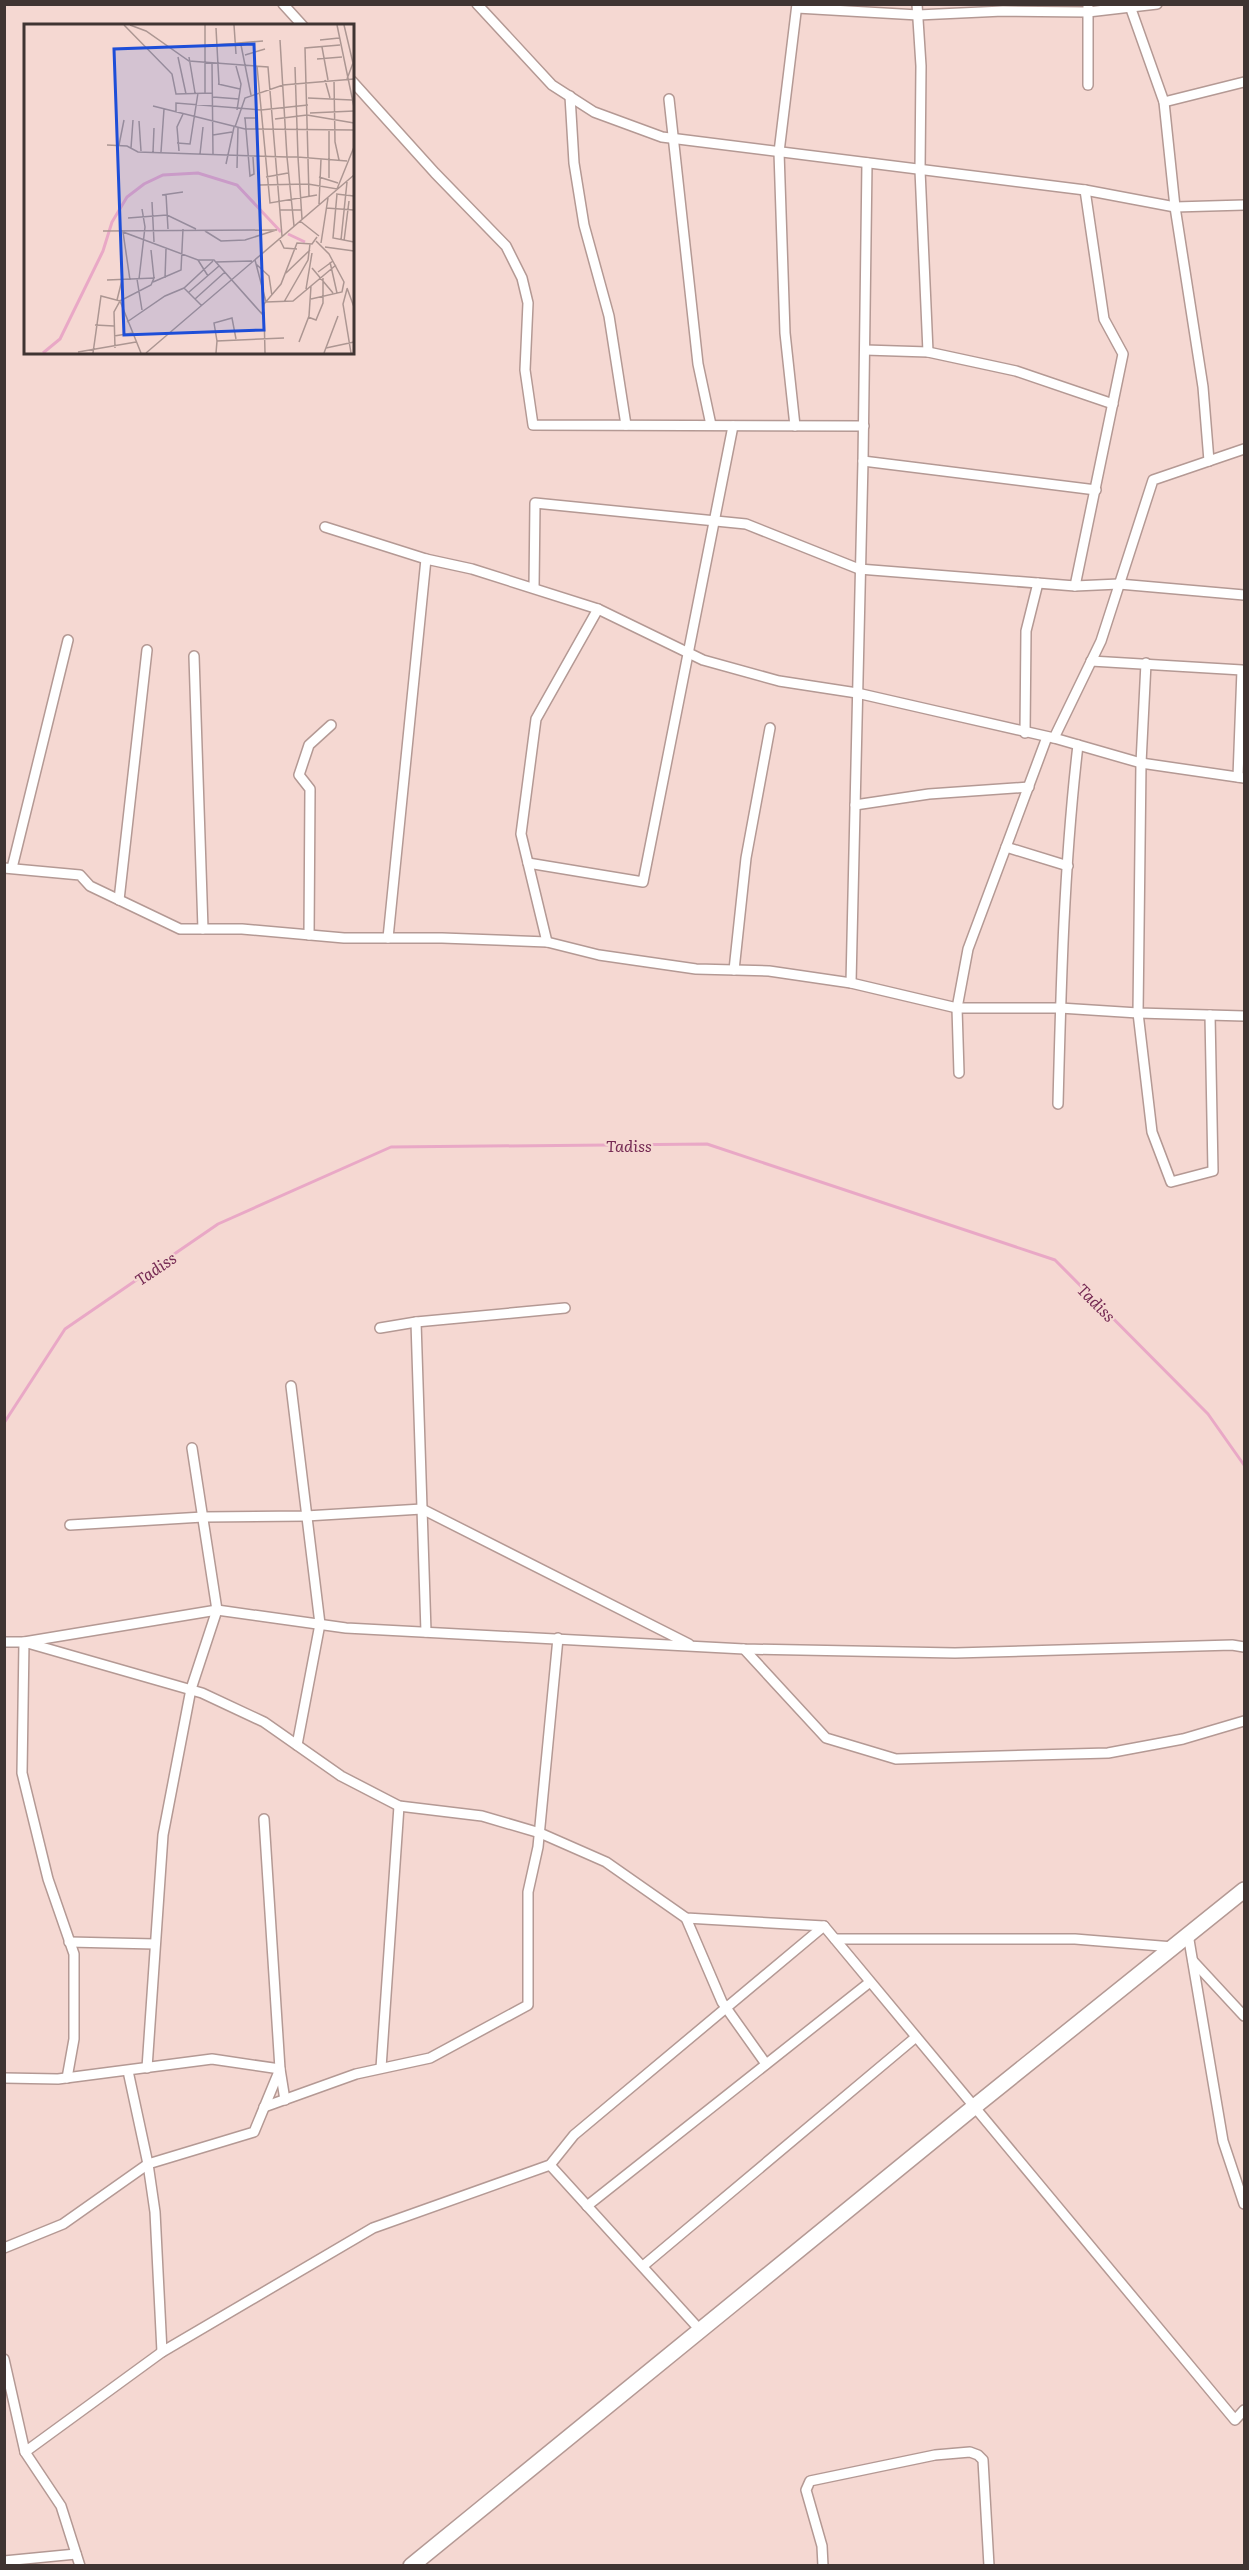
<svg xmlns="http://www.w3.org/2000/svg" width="1249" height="2570" font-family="Literata,serif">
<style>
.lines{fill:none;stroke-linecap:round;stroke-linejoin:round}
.stream{stroke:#e9a8c6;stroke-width:3}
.street-casing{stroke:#b49994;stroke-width:12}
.primary-casing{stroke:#b49994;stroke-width:18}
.street{stroke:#fff;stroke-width:9}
.primary{stroke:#fff;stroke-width:15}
.labels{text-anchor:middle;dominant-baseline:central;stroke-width:4.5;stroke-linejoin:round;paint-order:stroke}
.water-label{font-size:16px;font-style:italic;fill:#752a53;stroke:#f5d8d2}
.inset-river{fill:none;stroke:#e9a8c6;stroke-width:3}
.inset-road{fill:none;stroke:#ac9692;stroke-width:1.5}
.view{fill:#1d4ed8;fill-opacity:0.15;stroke:#1d4ed8;stroke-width:3}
.inset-edge{fill:none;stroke:#3f3432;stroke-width:3}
</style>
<rect width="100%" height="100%" fill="#f5d8d2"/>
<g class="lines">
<polyline class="stream" points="4,1423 65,1329 218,1224 391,1147 707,1144 1055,1260 1208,1414 1244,1465"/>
<defs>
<g id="street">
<polyline points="283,4 303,26"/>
<polyline points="477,4 552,85 594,112 662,137 1085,190 1175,207 1244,205"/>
<polyline points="917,4 921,66 920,170 928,352"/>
<polyline points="797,8 918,15 1003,11 1088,12 1157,4"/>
<polyline points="1131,9 1164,102 1175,207 1203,387 1209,461"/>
<polyline points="352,81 435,173 506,246 522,278 528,303 525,370 533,425 864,426"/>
<polyline points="1088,85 1088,4"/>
<polyline points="570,96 574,163 584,225 609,316 626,425"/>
<polyline points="669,99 698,364 711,425"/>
<polyline points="1164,102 1244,82"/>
<polyline points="865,350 928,352 1016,371 1113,404"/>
<polyline points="795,426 785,333 779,152 797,4"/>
<polyline points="863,461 1096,490"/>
<polyline points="325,527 426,559 472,569 598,609 703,660 779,681 857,693 940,712 1054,738 1141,763 1244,778"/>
<polyline points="1075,586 1123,354 1104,319 1085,190"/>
<polyline points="534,588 535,503 746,524 859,569 1075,586 1119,584 1244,595"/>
<polyline points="194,656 203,929"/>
<polyline points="1091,661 1242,670 1238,777"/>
<polyline points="1146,663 1141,763 1138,1013 1152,1132 1171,1182 1213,1171 1210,1015"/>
<polyline points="1025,733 1026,631 1038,583"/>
<polyline points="1054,738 1101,641 1153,480 1244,449"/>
<polyline points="855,805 929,794 1029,787"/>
<polyline points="1006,847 1068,866"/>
<polyline points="528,863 643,882 733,426"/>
<polyline points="4,868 80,875 90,886 180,929 242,929 344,938 442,938 547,942 599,955 696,969 769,971 851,983 957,1008 1060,1008 1138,1013 1244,1016"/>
<polyline points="12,868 68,640"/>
<polyline points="119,900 147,650"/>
<polyline points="309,935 310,789 299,775 309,745 331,725"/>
<polyline points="388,938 426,559"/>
<polyline points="547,942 521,834 536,719 598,609"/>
<polyline points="734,970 746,858 770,728"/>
<polyline points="851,983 863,461 867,163"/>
<polyline points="959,1073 957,1008 968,949 1047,737"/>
<path d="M1058 1104C1061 984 1064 864 1078 745"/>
<polyline points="416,1322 426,1632"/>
<polyline points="380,1328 416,1322 565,1308"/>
<polyline points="291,1386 320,1624 297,1745"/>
<polyline points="70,1525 203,1517 306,1516 422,1509 689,1644"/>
<polyline points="4,1642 24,1642 217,1610 346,1628 744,1649 955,1653 1232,1645 1244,1647"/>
<polyline points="744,1649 826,1738 896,1759 1108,1753 1183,1739 1244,1721"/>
<polyline points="264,1819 280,2069 285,2100"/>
<polyline points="686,1918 722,2002 766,2064"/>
<polyline points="1188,1934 1223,2141 1244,2204"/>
<polyline points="835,1939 1075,1939 1173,1947"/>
<polyline points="69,1942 155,1944"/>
<polyline points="1193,1961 1244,2016"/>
<polyline points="147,2068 163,1835 191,1689 217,1610 192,1448"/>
<polyline points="381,2068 399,1806"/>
<polyline points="128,2071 148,2164 155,2212 162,2352"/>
<polyline points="4,2078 58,2079 212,2059 280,2069 254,2132 148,2164 63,2224 4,2248"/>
<polyline points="67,2078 74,2039 74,1954 48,1879 22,1773 24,1642 202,1693 264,1722 341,1776 399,1806 482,1816 540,1833 606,1862 686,1918 824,1926 1235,2420 1244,2410"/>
<polyline points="264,2107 356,2074 430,2058 528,2005 528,1892 538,1847 558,1638"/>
<polyline points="550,2165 700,2330"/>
<polyline points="587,2206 870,1982"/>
<polyline points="643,2266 916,2037"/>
<polyline points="4,2359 25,2452 61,2506 80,2566"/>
<polyline points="25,2452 162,2352 373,2228 550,2165 574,2135 824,1926"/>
<polyline points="4,2561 76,2554"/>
<polyline points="823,2566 822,2546 806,2490 810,2481 935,2455 970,2452 978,2455 983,2460 989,2566"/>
</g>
<polyline id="primary" points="411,2566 974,2107 1244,1890"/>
</defs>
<use href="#street" class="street-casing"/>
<use href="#primary" class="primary-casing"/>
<use href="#street" class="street"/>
<use href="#primary" class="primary"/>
</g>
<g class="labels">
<g class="water-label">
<text x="629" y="1145">Tadiss</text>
<text transform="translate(155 1268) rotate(-34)">Tadiss</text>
<text transform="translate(1097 1302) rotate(45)">Tadiss</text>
</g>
</g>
<g transform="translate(24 24)">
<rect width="330" height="330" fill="#f5d8d2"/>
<path class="inset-river" d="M264 210 281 218M19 329 36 315 79 227 88 198 103 173 120 160 139 151 174 149 213 161 257 208"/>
<path class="inset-road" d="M100 1 148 50 152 70 188 69M106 1 122 7 165 37 244 43 258 212M181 1V69M210 1 212 30M313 1 330 83M320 1 329 39 323 55M192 4 195 60M256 16 263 133H274L271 43M296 16 315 14M217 21 227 71M179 22 239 17M298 23 304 56M221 31 241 25M154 33 162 70M165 33 171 69M293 35 318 33M188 39 189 131M212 42 217 60 213 86M233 42 246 179 293 171M301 56 306 74M310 56 311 118 315 136M194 60 216 65M189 73 215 75M284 74 328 76M129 82 221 105 330 106M152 88V79L237 86 284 81M286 89 330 87M220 94H232V106M221 94 226 152 230 150 229 133M251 95 283 91 330 99M115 97 117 127M211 103 221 74 259 61 330 55M305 107V154M189 111 208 108M153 119 166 120 174 69M83 121 103 122 114 128 263 133 270 202M95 121 100 96M107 124 109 96M155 127 153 103 159 90M129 128 130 104M137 128 140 85M176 130 179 103M202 140 210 103M213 144 214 103M242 153 264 149M295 153 314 159M235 161 284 160 313 165 330 123M142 170 144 205M312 170 330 172M313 170 309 214 330 218M138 171 159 168M285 172 281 24 316 21M128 178 130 218M295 180 297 135M302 184 330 186M256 186H277M104 194 143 191 172 205M278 195 274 133 323 137M276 197 295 212M79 207 253 206M181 207 197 217 221 216 252 206M255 214 260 224 273 225M317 216 323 158M320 217 325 177M297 219 304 174M301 223 330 227M127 226 130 254M174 236 184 252M231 236 242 278 269 277 312 241M191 238 228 237M306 238 313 269M232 240 245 252 248 272M288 244 309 269M294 248 309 237M262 249 286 226M141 254 142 225M113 255 118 286M115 255 121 203 118 185M106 256 99 208 174 236H190L238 290 240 280 257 260 273 219 288 220 293 213M129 258 157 246 159 205M160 264 178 282M323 264 330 283M282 265 288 229M323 265 319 280 327 329M165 268 195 242M171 275 201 248M287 275 318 268 320 258 305 230 292 217M93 276 98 256M260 278 284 236 286 220M240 288 241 329M284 293 292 296 299 279V254M103 298 141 272 160 264 189 237M71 301 90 302M90 312 109 309M193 317 190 299 208 294 212 315M275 318 285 292 287 262M91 324 90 288 96 277 117 329M302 324 330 318M54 328 112 318M69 329 77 272 96 277 127 261 130 254 83 256M122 329 330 151M192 329 193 317 260 314M300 329 314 292"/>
<path class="view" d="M230 20 240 306 100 311 90 25Z"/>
<rect width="330" height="330" class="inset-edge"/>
</g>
<rect width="1249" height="2570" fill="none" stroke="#3f3432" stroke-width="12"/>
</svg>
